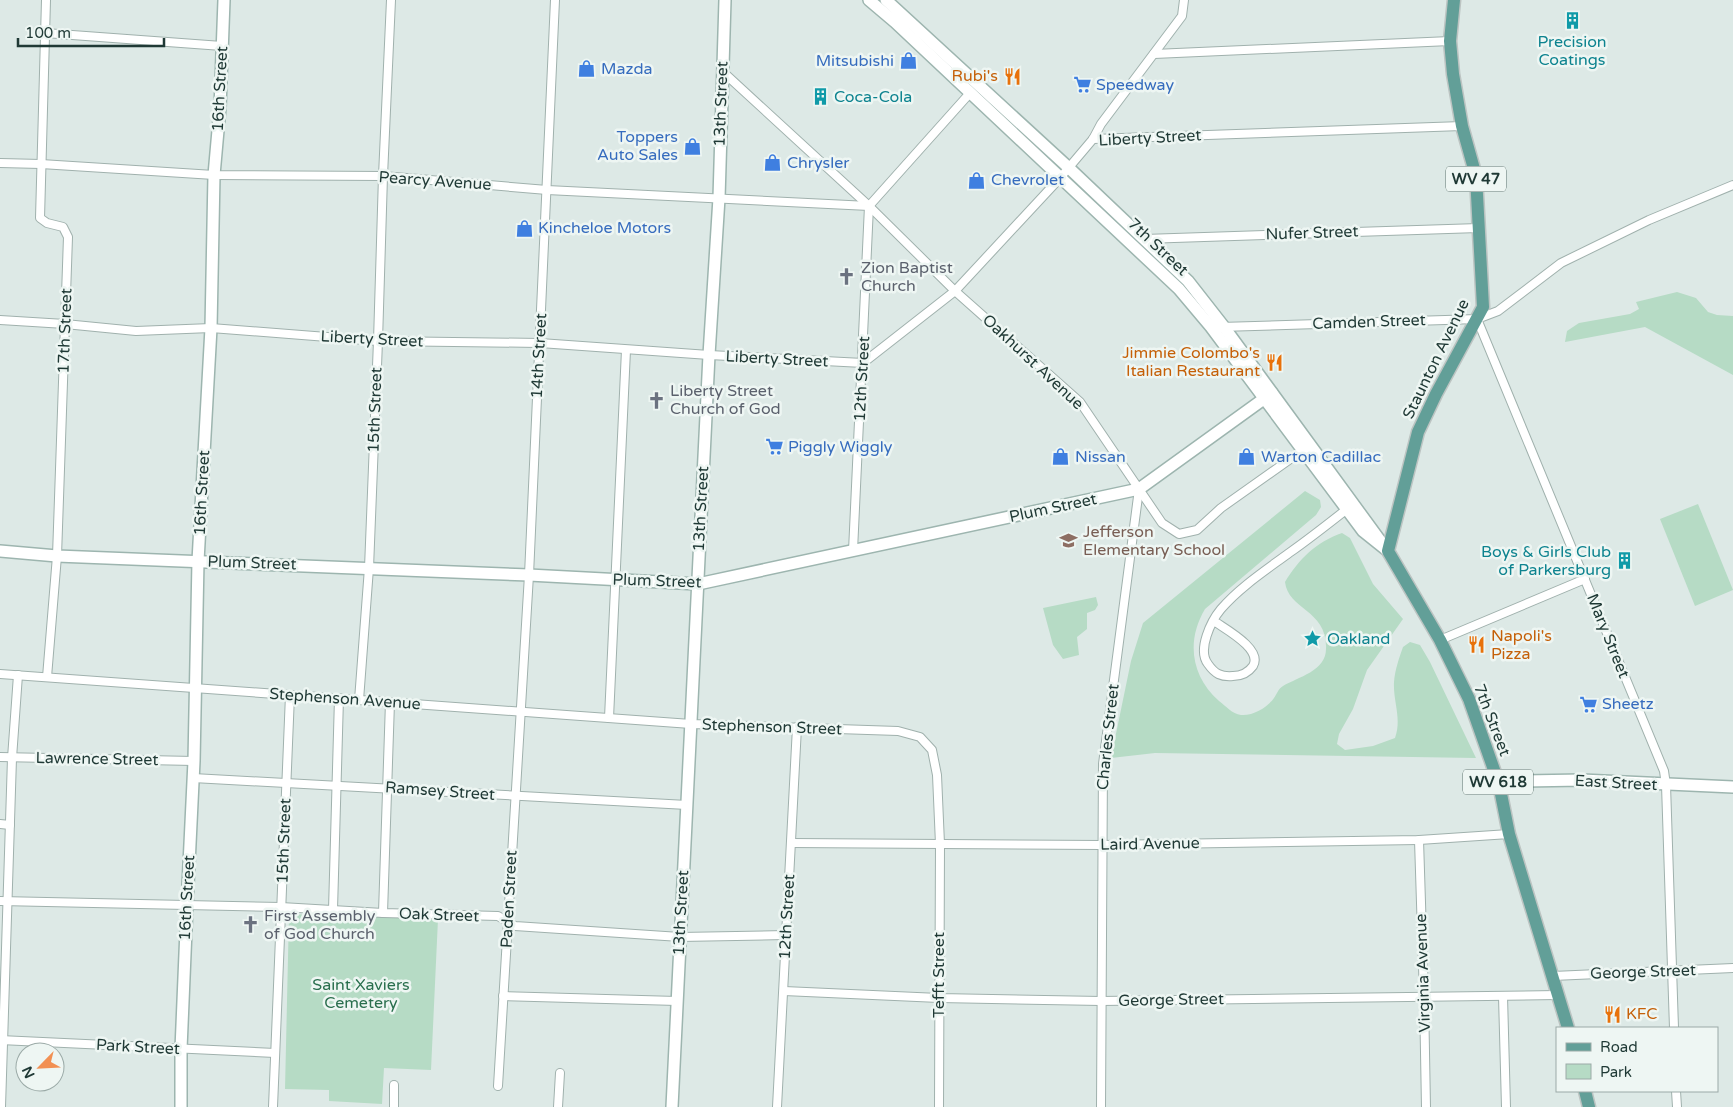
<svg xmlns="http://www.w3.org/2000/svg" width="1733" height="1107" font-family="'Varela Round',sans-serif">
<style>
.green{fill:#b6dbc5}
.lines{fill:none;stroke-linecap:round;stroke-linejoin:round}
.street-casing{stroke:#a0b1ad;stroke-width:10}
.secondary-casing{stroke:#9db5af;stroke-width:14}
.primary-casing{stroke:#bcc4c2;stroke-width:15}
.street{stroke:#fff;stroke-width:8}
.secondary{stroke:#fff;stroke-width:11}
.primary{stroke:#629f98;stroke-width:12}
.labels{text-anchor:middle;dominant-baseline:central;stroke-width:5;stroke-linejoin:round;paint-order:stroke}
.shield{fill:#eef6f3;stroke:#5d726e;stroke-width:1}
.shield-label{font-size:15px;font-weight:bold;fill:#1f3935}
.culture-label{font-size:16px;fill:#0d838f;stroke:#eef6f3;text-anchor:start}
.shop-label{font-size:16px;fill:#366cbe;stroke:#eef6f3;text-anchor:start}
.food-label{font-size:16px;fill:#c56008;stroke:#eef6f3;text-anchor:end}
.street-label{font-size:16px;fill:#1f3935;stroke:#eef6f3}
.worship-label{font-size:16px;fill:#5b616d;stroke:#eef6f3;text-anchor:start}
.education-label{font-size:16px;fill:#785e54;stroke:#eef6f3;text-anchor:start}
.park-label{font-size:16px;fill:#2a6f4e;stroke:#eef6f3}
</style>
<rect width="100%" height="100%" fill="#dde9e6"/>
<g class="green">
<polygon points="1677,292 1696,298 1708,312 1717,315 1733,316 1733,375 1645,327 1565,342 1567,331 1579,323 1630,314 1639,309 1636,302"/>
<path d="M1305 491 1320 500 1321 507 1316 515 1205 609C1186 641 1191 676 1219 701 1226 706 1232 714 1241 715 1253 716 1267 708 1274 698 1277 694 1278 689 1283 686 1298 677 1326 671 1326 649 1328 610 1288 610 1285 582 1299 559 1316 542 1342 533L1350 538 1373 584 1403 619 1367 670 1353 709 1339 734 1337 744 1345 750 1373 746 1395 738C1402 718 1393 702 1394 682 1395 670 1399 658 1403 647L1410 642 1420 645 1430 662 1476 758 1155 753 1111 758 1131 661 1143 623Z"/>
<polygon points="1698,504 1733,590 1695,606 1660,519"/>
<polygon points="1096,597 1098,605 1095,610 1087,613 1087,629 1077,637 1079,655 1063,659 1053,645 1043,608"/>
<polygon points="289,914 438,919 431,1070 384,1068 382,1104 329,1101 329,1090 285,1089"/>
</g>
<g class="lines">
<defs>
<g id="street">
<polyline points="46,0 40,218 47,223 63,227 68,237 57,556 47,677"/>
<polyline points="45,33 222,46"/>
<polyline points="1154,54 1450,41"/>
<polyline points="722,71 869,206 955,291 1080,402 1162,523 1179,534 1197,530 1221,508 1303,450"/>
<polyline points="1093,139 1462,126"/>
<polyline points="0,163 41,164 214,175 383,176 547,190 869,206"/>
<polyline points="869,206 970,93"/>
<polyline points="1144,239 1479,228"/>
<polyline points="1477,319 1664,771 1666,785 1674,1028"/>
<polyline points="0,320 65,324 136,331 211,328 378,341 540,343 709,355 863,363 955,291 1060,178 1093,139 1101,124 1182,16 1184,0"/>
<polyline points="1220,327 1477,319 1498,311 1561,263 1649,220 1733,185"/>
<polyline points="853,551 869,206"/>
<path d="M1214 621C1225 629 1263 649 1253 666 1248 673 1241 676 1233 676 1221 677 1215 674 1208 664 1197 650 1211 621 1221 609 1240 587 1266 570 1289 553 1309 539 1328 524 1347 509"/>
<polyline points="1440,640 1585,579"/>
<polyline points="0,674 691,724 898,731 920,737 932,750 937,775 940,844 939,1107"/>
<polyline points="359,700 369,568 378,341 383,176 391,0"/>
<polyline points="609,718 626,350"/>
<polyline points="0,757 194,761"/>
<path d="M193 778C358 786 522 797 687 805"/>
<polyline points="0,824 10,825"/>
<polyline points="1419,840 1424,997 1426,1107"/>
<polyline points="791,843 1102,845 1419,840 1509,834"/>
<polyline points="0,901 281,907 383,913 498,916 515,926 680,937 785,935"/>
<polyline points="333,910 339,698"/>
<polyline points="383,913 390,702"/>
<polyline points="1553,976 1733,968"/>
<polyline points="784,991 939,998 1101,1001 1558,995"/>
<polyline points="503,996 677,1001"/>
<polyline points="1503,996 1506,1107"/>
<polyline points="0,1040 275,1053"/>
<polyline points="498,1086 529,575 555,0"/>
<polyline points="1676,1091 1677,1107"/>
<polyline points="1,1107 12,758 18,675"/>
<polyline points="273,1107 290,695"/>
<polyline points="394,1107 394,1085"/>
<polyline points="558,1107 560,1073"/>
<path d="M777 1107C783 980 791 854 797 727"/>
<polyline points="1101,1107 1103,764 1139,489"/>
</g>
<g id="secondary">
<polyline points="869,0 895,22 1179,289 1211,327 1363,531 1388,551"/>
<polyline points="886,0 1069,168 1188,281 1224,327 1381,542"/>
<polyline points="0,551 57,556 529,575 698,584 1139,489 1272,393"/>
<polyline points="1499,784 1522,781 1582,780 1733,787"/>
<polyline points="181,1107 181,1049 187,906 194,761 198,561 211,328 214,175 220,108 224,0"/>
<polyline points="672,1107 709,355 719,198 725,0"/>
</g>
<g id="primary">
<polyline points="1454,0 1450,41 1453,74 1462,126 1476,176 1483,307 1436,394 1418,432 1388,551 1440,640 1469,699 1499,784 1509,834 1568,1028"/>
<polyline points="1585,1091 1589,1107"/>
</g>
</defs>
<use href="#street" class="street-casing"/>
<use href="#secondary" class="secondary-casing"/>
<use href="#primary" class="primary-casing"/>
<use href="#street" class="street"/>
<use href="#secondary" class="secondary"/>
<use href="#primary" class="primary"/>
</g>
<defs>
<symbol id="building-bare" viewBox="-9 -9 18 18"><path d="M-4-6H4V6H1V3H-1V6H-4ZM-2.5-4.3h1.7v1.8h-1.7ZM.8-4.3h1.7v1.8H.8ZM-2.5-1h1.7V.8h-1.7ZM.8-1h1.7V.8H.8Z" fill="#0f9aa8" stroke="#eef6f3" stroke-width="2.5" paint-order="stroke"/></symbol>
<symbol id="shop-bare" viewBox="-9 -9 18 18"><path d="M-5-2.5h2.3a2.7 3.5 0 0 1 5.4 0H5L5.5 6h-11ZM-1.5-2.5h3a1.5 2.3 0 0 0-3 0Z" fill="#3f7fe0" stroke="#eef6f3" stroke-width="2.5" paint-order="stroke"/></symbol>
<symbol id="restaurant-bare" viewBox="-9 -9 18 18"><path d="M-5-6h1v4h1v-4h1v4h1v-4h1v5L-1.5 .5V6h-2V.5L-5-1ZM5-6V6H3V1.5H1.5Q1.5-4 5-6Z" fill="#e8710a" stroke="#eef6f3" stroke-width="2.5" paint-order="stroke"/></symbol>
<symbol id="supermarket-bare" viewBox="-9 -9 18 18"><path d="M-6-5.5h2.5l.6 2H6L4.5 2H-2.5L-4.4-4H-6ZM-1.5 3.2a1.3 1.3 0 1 0 .1 0ZM3 3.2a1.3 1.3 0 1 0 .1 0Z" fill="#3f7fe0" stroke="#eef6f3" stroke-width="2.5" paint-order="stroke"/></symbol>
<symbol id="church-bare" viewBox="-9 -9 18 18"><path d="M-1.2-6h2.4v3.5h3.3v2.4h-3.3V6h-2.4V-.1h-3.3v-2.4h3.3Z" fill="#6b7280" stroke="#eef6f3" stroke-width="2.5" paint-order="stroke"/></symbol>
<symbol id="school-bare" viewBox="-9 -9 18 18"><path d="M0-5L7-2L0 1L-7-2ZM-4 1L0 2.5L4 1V4Q0 6-4 4Z" fill="#8d6e63" stroke="#eef6f3" stroke-width="2.5" paint-order="stroke"/></symbol>
<symbol id="sight-bare" viewBox="-9 -9 18 18"><path d="M0-6L1.8-2.2L6-1.7L2.9 1.2L3.7 5.4L0 3.3L-3.7 5.4L-2.9 1.2L-6-1.7L-1.8-2.2Z" fill="#0f9aa8" stroke="#eef6f3" stroke-width="2.5" paint-order="stroke"/></symbol>
</defs>
<g fill-rule="evenodd">
<use href="#building-bare" x="1560" y="8" width="25" height="25"/>
<use href="#shop-bare" x="896" y="48" width="25" height="25"/>
<use href="#shop-bare" x="574" y="56" width="25" height="25"/>
<use href="#restaurant-bare" x="1000" y="64" width="25" height="25"/>
<use href="#supermarket-bare" x="1070" y="72" width="25" height="25"/>
<use href="#building-bare" x="808" y="84" width="25" height="25"/>
<use href="#shop-bare" x="680" y="134" width="25" height="25"/>
<use href="#shop-bare" x="760" y="150" width="25" height="25"/>
<use href="#shop-bare" x="964" y="168" width="25" height="25"/>
<use href="#shop-bare" x="512" y="216" width="25" height="25"/>
<use href="#church-bare" x="834" y="264" width="25" height="25"/>
<use href="#restaurant-bare" x="1262" y="350" width="25" height="25"/>
<use href="#church-bare" x="644" y="388" width="25" height="25"/>
<use href="#supermarket-bare" x="762" y="434" width="25" height="25"/>
<use href="#shop-bare" x="1048" y="444" width="25" height="25"/>
<use href="#shop-bare" x="1234" y="444" width="25" height="25"/>
<use href="#school-bare" x="1056" y="528" width="25" height="25"/>
<use href="#building-bare" x="1612" y="548" width="25" height="25"/>
<use href="#sight-bare" x="1300" y="626" width="25" height="25"/>
<use href="#restaurant-bare" x="1464" y="632" width="25" height="25"/>
<use href="#supermarket-bare" x="1576" y="692" width="25" height="25"/>
<use href="#church-bare" x="238" y="912" width="25" height="25"/>
<use href="#restaurant-bare" x="1600" y="1002" width="25" height="25"/>
</g>
<g class="labels">
<g class="shield">
<rect x="1446" y="166.5" width="60" height="25" rx="4"/>
<rect x="1463" y="769.5" width="70" height="25" rx="4"/>
</g>
<g class="shield-label">
<text x="1476" y="179">WV 47</text>
<text x="1498" y="782">WV 618</text>
</g>
<g class="culture-label">
<text x="1572" y="42" text-anchor="middle">Precision<tspan x="1572" dy="18">Coatings</tspan></text>
<text x="834" y="97">Coca-Cola</text>
<text x="1611" y="552" text-anchor="end">Boys &amp; Girls Club<tspan x="1611" dy="18">of Parkersburg</tspan></text>
<text x="1327" y="639">Oakland</text>
</g>
<g class="shop-label">
<text x="894" y="61" text-anchor="end">Mitsubishi</text>
<text x="601" y="69">Mazda</text>
<text x="1096" y="85">Speedway</text>
<text x="678" y="137" text-anchor="end">Toppers<tspan x="678" dy="18">Auto Sales</tspan></text>
<text x="787" y="163">Chrysler</text>
<text x="991" y="180">Chevrolet</text>
<text x="538" y="228">Kincheloe Motors</text>
<text x="788" y="447">Piggly Wiggly</text>
<text x="1075" y="457">Nissan</text>
<text x="1261" y="457">Warton Cadillac</text>
<text x="1602" y="704">Sheetz</text>
</g>
<g class="food-label">
<text x="998" y="76">Rubi's</text>
<text x="1260" y="353">Jimmie Colombo's<tspan x="1260" dy="18">Italian Restaurant</tspan></text>
<text x="1491" y="636" text-anchor="start">Napoli's<tspan x="1491" dy="18">Pizza</tspan></text>
<text x="1626" y="1014" text-anchor="start">KFC</text>
</g>
<g class="street-label">
<text transform="translate(220 89) rotate(-87)">16th Street</text>
<text transform="translate(721 104) rotate(-88)">13th Street</text>
<text transform="translate(1150 138) rotate(-3)">Liberty Street</text>
<text transform="translate(435 181) rotate(4)">Pearcy Avenue</text>
<text transform="translate(1312 233) rotate(-2)">Nufer Street</text>
<text transform="translate(1158 247) rotate(43)">7th Street</text>
<text transform="translate(1369 322) rotate(-2)">Camden Street</text>
<text transform="translate(65 331) rotate(-88)">17th Street</text>
<text transform="translate(372 339) rotate(3)">Liberty Street</text>
<text transform="translate(539 356) rotate(-87)">14th Street</text>
<text transform="translate(777 359) rotate(3)">Liberty Street</text>
<text transform="translate(1436 359) rotate(-64)">Staunton Avenue</text>
<text transform="translate(1033 362) rotate(43)">Oakhurst Avenue</text>
<text transform="translate(862 379) rotate(-87)">12th Street</text>
<text transform="translate(375 410) rotate(-88)">15th Street</text>
<text transform="translate(202 493) rotate(-87)">16th Street</text>
<text transform="translate(1053 508) rotate(-12)">Plum Street</text>
<text transform="translate(701 509) rotate(-87)">13th Street</text>
<text transform="translate(252 563) rotate(2)">Plum Street</text>
<text transform="translate(657 581) rotate(2)">Plum Street</text>
<text transform="translate(1608 636) rotate(68)">Mary Street</text>
<text transform="translate(345 699) rotate(4)">Stephenson Avenue</text>
<text transform="translate(1492 720) rotate(69)">7th Street</text>
<text transform="translate(772 727) rotate(2)">Stephenson Street</text>
<text transform="translate(1108 737) rotate(-84)">Charles Street</text>
<text transform="translate(97 759) rotate(1)">Lawrence Street</text>
<text transform="translate(1616 783) rotate(3)">East Street</text>
<text transform="translate(440 791) rotate(4)">Ramsey Street</text>
<text transform="translate(284 841) rotate(-88)">15th Street</text>
<text transform="translate(1150 844) rotate(-1)">Laird Avenue</text>
<text transform="translate(187 898) rotate(-87)">16th Street</text>
<text transform="translate(509 899) rotate(-87)">Paden Street</text>
<text transform="translate(681 913) rotate(-87)">13th Street</text>
<text transform="translate(439 915) rotate(2)">Oak Street</text>
<text transform="translate(787 917) rotate(-87)">12th Street</text>
<text transform="translate(1643 972) rotate(-2)">George Street</text>
<text transform="translate(1423 973) rotate(-92)">Virginia Avenue</text>
<text transform="translate(939 975) rotate(-90)">Tefft Street</text>
<text transform="translate(1171 1000) rotate(-1)">George Street</text>
<text transform="translate(138 1047) rotate(3)">Park Street</text>
</g>
<g class="worship-label">
<text x="861" y="268">Zion Baptist<tspan x="861" dy="18">Church</tspan></text>
<text x="670" y="391">Liberty Street<tspan x="670" dy="18">Church of God</tspan></text>
<text x="264" y="916">First Assembly<tspan x="264" dy="18">of God Church</tspan></text>
</g>
<g class="education-label">
<text x="1083" y="532">Jefferson<tspan x="1083" dy="18">Elementary School</tspan></text>
</g>
<g class="park-label">
<text x="361" y="985">Saint Xaviers<tspan x="361" dy="18">Cemetery</tspan></text>
</g>
</g>
<rect x="1556" y="1027" width="162" height="65" fill="#eef6f3" stroke="#9baaa7"/>
<rect x="1566" y="1043" width="25" height="8" fill="#629f98" stroke="#9baaa7"/>
<text x="1600" y="1052" font-size="15" fill="#1f3935">Road</text>
<rect x="1566" y="1064" width="25" height="15" fill="#b6dbc5" stroke="#9baaa7"/>
<text x="1600" y="1077" font-size="15" fill="#1f3935">Park</text>
<g transform="translate(40 1067) rotate(246)"><circle r="24" fill="#eef6f3" stroke="#9baaa7"/>
<path d="M0-4L9 19L0 12L-9 19Z" fill="#f29053"/>
<text y="-8" font-size="14" font-weight="bold" text-anchor="middle" fill="#1f3935">N</text>
</g>
<path d="M18 38v8h146v-8" fill="none" stroke="#1f3935" stroke-width="2.5"/>
<text x="25" y="38" font-size="15" fill="#1f3935" stroke="#eef6f3" stroke-width="4" paint-order="stroke">100 m</text>
</svg>
